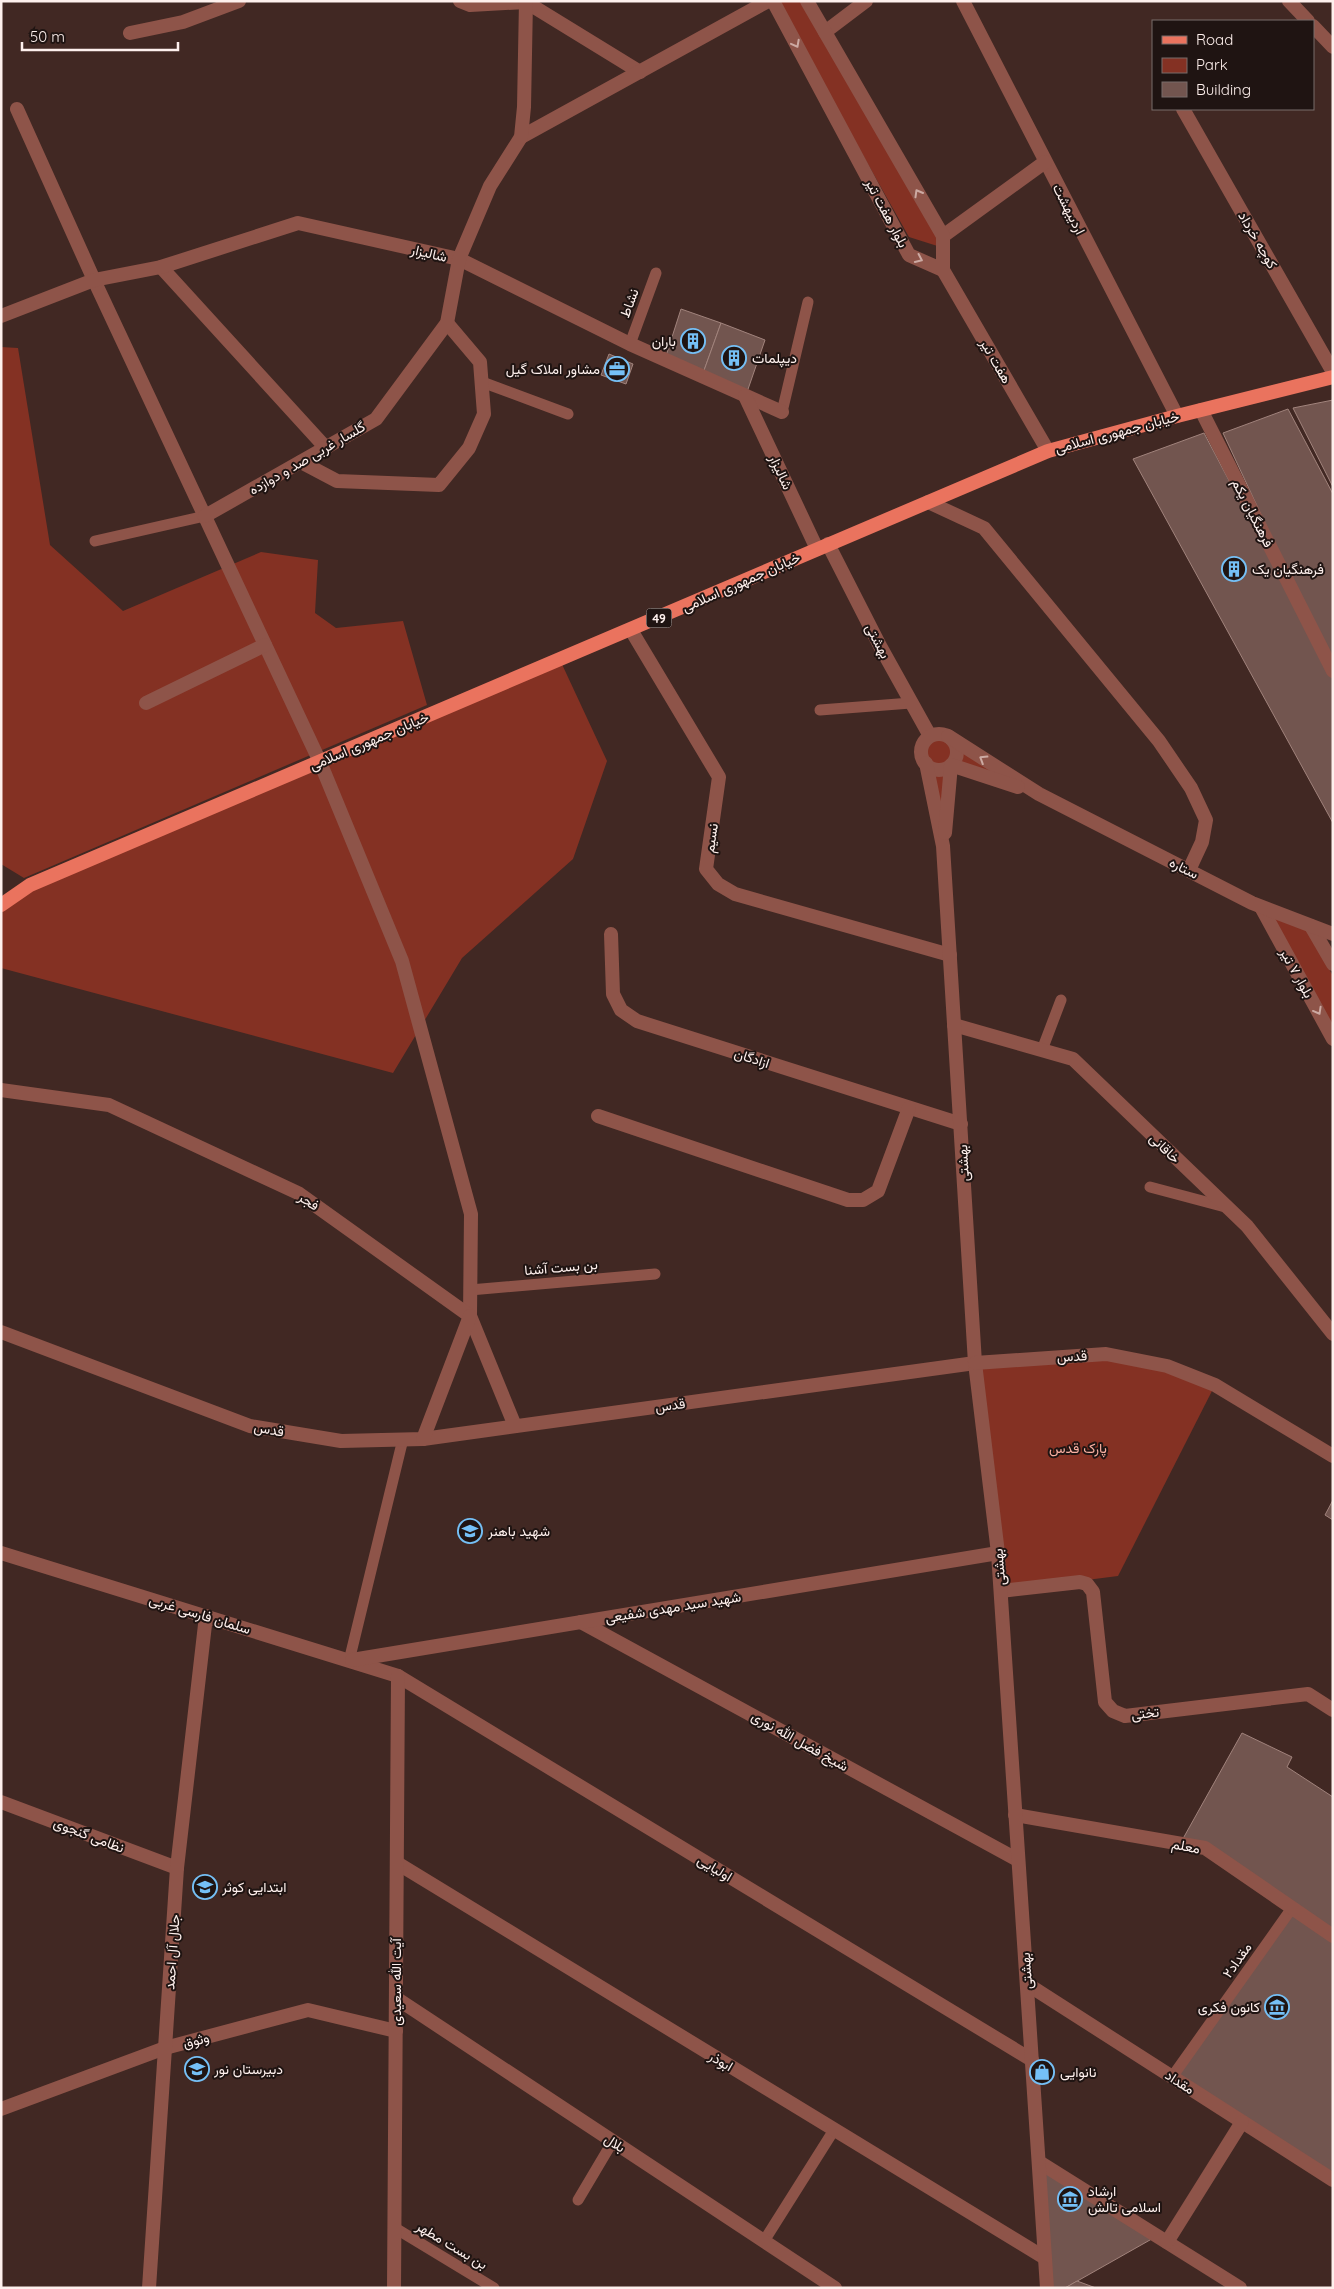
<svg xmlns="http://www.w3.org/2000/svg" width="1334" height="2289" font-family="Quicksand,Vazirmatn,sans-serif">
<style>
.green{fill:#843123}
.building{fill:#72554f;stroke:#a1837c}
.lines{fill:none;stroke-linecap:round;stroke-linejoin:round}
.service{stroke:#8e5449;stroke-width:11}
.minor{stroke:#8e5449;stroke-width:14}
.tertiary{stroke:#8e5449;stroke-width:14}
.primary{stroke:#ea735e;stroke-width:14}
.oneway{stroke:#ccaaa3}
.labels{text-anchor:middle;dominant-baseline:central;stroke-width:4;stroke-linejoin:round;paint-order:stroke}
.shield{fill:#1f1412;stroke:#bbaeab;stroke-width:1}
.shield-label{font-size:12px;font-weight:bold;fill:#fef0ed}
.street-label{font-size:14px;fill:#fef0ed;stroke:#1f1412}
.poi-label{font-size:14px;fill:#fef0ed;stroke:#1f1412;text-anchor:start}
.park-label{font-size:14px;fill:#fab0a2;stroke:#1f1412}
</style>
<rect width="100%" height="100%" fill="#412823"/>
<g class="green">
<polygon points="776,1 806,1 950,250 909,237"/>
<polygon points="1,347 18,348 50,545 123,611 261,552 318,560 315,613 336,628 403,621 427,705 24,878 1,864"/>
<polygon points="560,660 607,761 573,859 462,958 393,1073 1,968 1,907 31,887"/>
<path d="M941 734 947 736 1038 794 951 765 943 845 922 752C923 741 930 735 941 734Z"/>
<polygon points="1261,907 1304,923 1333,976 1333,1037"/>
<polygon points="1106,1354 1215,1385 1118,1576 1001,1591 975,1363"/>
</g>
<g class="building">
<polygon points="681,309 721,323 702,376 665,359"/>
<polygon points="721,323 765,340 746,395 702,376"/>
<polygon points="609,354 633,364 626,384 601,375"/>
<polygon points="1333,400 1333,487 1293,408"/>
<polygon points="1288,409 1333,494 1333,669 1223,433"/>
<polygon points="1204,433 1333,678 1333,823 1133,459"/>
<polygon points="1333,1500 1333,1520 1325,1515"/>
<polygon points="1242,1733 1292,1757 1287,1767 1333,1797 1333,1936 1205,1848 1180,1844"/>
<polygon points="1292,1908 1333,1936 1333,2180 1173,2077"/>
<polygon points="1035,2064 1047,2064 1048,2080 1037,2079"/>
<polygon points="1039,2162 1157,2236 1065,2288 1047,2288"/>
<polygon points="1077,2281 1096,2288 1065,2288"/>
</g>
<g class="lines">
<g class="service">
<polyline points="630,344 656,273"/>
<polyline points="482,382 568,414"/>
<polyline points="782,412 808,302"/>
<polyline points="95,541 205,516"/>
<polyline points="820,710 911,703"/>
<polyline points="1042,1050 1061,1000"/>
<polyline points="1150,1187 1229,1208"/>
<polyline points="470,1290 655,1274"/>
<polyline points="349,1661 403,1439"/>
<polyline points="1172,2077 1292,1908"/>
<polyline points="578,2200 613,2141"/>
<polyline points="395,2228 494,2288"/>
<polyline points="764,2241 834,2130"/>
</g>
<g class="minor">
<polyline points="460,1 470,5 526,2 640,72"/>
<polyline points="963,1 1177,416"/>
<polyline points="1289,1 1308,21"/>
<polyline points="1313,26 1333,47"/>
<polyline points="825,32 866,1"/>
<polyline points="130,33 183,22 239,1"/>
<polyline points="17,109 94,280 320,762 402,961 471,1214 470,1316 515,1426"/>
<polyline points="1183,109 1333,372"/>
<polyline points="521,137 768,1"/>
<polyline points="943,236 1045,162"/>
<polyline points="161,267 326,448"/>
<polyline points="1,316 94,280 161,267 298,223 459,259 630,344 782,412"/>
<polyline points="745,396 817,549"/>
<polyline points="1201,410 1333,671"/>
<polyline points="301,462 337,481 439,485 469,448 484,414 480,362 447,323"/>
<polyline points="928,502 984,528 1159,741 1191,788 1206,820 1202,842 1189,870"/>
<polyline points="205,516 376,419 447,323 459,259 490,186 521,137 524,107 526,1"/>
<polyline points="631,630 719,777 706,869 718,884 735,894 950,955"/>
<polyline points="146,703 265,645"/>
<polyline points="1261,907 1333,1039"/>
<polyline points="1311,926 1333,964"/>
<polyline points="611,934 613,994 621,1010 637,1021 961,1124"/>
<polyline points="954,1025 1073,1059 1247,1226 1333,1334"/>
<polyline points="1,1090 109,1105 298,1193 470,1316"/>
<polyline points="598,1116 848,1200 863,1200 878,1191 909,1108"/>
<polyline points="1,1332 250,1426 341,1441 423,1439 975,1363"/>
<polyline points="423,1439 470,1316"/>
<polyline points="1,1553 398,1676 1032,2060"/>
<polyline points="1001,1591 1080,1582 1087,1584 1093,1592 1105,1702 1113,1711 1125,1716 1308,1694 1333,1710"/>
<polyline points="581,1622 1018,1860"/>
<polyline points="352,1660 998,1553"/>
<polyline points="1,1802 177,1868"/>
<polyline points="1015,1815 1205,1848 1333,1936"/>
<polyline points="397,1863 1045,2258"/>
<polyline points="1027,1984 1333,2180"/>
<polyline points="396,1998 835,2288"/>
<polyline points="1,2109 165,2048 308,2010 396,2031"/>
<polyline points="1039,2162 1240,2288"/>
<polyline points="1167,2242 1242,2122"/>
<polyline points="149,2288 177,1868 206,1616"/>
<polyline points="394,2288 398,1676"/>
</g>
<g class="tertiary">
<polyline points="773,1 909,255 943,270"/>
<polyline points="807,1 943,236 943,270 1048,451"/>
<polyline points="828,544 880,646 930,736"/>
<circle cx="939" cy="752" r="18"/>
<polyline points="948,736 1039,794 1252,903 1333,934"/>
<polyline points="926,763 943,846 975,1363 998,1553 1047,2288"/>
<polyline points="945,833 951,765 1018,787"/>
<polyline points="975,1363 1106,1354 1167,1366 1215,1385 1333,1456"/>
</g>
<polyline class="primary" points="1,905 30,885 1048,451 1177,416 1333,377"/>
</g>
<defs><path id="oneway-chevron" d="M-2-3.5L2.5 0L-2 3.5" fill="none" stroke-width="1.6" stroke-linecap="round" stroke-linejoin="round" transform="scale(1.25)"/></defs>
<g class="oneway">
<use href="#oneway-chevron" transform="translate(796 44) rotate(62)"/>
<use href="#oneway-chevron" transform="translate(918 193) rotate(-120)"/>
<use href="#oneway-chevron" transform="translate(919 259) rotate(25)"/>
<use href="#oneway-chevron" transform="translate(983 759) rotate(-148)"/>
<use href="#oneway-chevron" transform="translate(1318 1011) rotate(61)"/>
</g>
<defs>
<symbol id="building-ring" viewBox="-11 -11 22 22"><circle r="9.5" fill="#1f1412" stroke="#75c0f6" stroke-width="1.5"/><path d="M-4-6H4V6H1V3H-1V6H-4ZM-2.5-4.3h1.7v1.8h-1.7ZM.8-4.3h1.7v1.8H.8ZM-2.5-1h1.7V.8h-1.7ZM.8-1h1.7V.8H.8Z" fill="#75c0f6"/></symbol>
<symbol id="office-ring" viewBox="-11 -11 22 22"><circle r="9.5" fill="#1f1412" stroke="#75c0f6" stroke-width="1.5"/><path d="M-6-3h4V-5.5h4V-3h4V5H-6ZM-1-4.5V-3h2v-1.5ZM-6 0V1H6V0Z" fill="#75c0f6"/></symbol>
<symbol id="school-ring" viewBox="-11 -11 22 22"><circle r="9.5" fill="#1f1412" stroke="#75c0f6" stroke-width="1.5"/><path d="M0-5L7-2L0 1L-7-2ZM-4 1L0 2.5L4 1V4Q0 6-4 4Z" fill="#75c0f6"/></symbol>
<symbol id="museum-ring" viewBox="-11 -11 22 22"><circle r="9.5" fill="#1f1412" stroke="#75c0f6" stroke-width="1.5"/><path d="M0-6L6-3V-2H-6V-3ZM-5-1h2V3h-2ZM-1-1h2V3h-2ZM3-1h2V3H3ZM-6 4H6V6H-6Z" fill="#75c0f6"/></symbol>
<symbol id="shop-ring" viewBox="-11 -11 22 22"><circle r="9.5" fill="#1f1412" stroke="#75c0f6" stroke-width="1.5"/><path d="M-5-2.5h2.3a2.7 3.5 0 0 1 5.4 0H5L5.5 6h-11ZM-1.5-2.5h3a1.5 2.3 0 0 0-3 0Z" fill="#75c0f6"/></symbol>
</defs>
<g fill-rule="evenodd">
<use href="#building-ring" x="679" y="327" width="28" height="28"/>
<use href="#building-ring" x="720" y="344" width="28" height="28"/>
<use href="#office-ring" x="603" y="355" width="28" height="28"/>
<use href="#building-ring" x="1220" y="555" width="28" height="28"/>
<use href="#school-ring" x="456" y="1517" width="28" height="28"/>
<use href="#school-ring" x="191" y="1873" width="28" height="28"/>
<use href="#museum-ring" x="1263" y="1993" width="28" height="28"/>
<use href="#school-ring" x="183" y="2055" width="28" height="28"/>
<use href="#shop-ring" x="1028" y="2058" width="28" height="28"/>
<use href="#museum-ring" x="1056" y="2185" width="28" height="28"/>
</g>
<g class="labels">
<rect class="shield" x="646.5" y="608.5" width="25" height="19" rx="4"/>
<g class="shield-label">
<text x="659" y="618">49</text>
</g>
<g class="street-label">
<text transform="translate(1069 209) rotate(63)">اردیبهشت</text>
<text transform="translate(887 213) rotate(62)">بلوار هفت تیر</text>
<text transform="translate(1258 240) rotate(60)">کوچه خرداد</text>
<text transform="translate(429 253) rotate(13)">شالیزار</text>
<text transform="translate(629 303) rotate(-70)">نشاط</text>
<text transform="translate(996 361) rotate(60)">هفت تیر</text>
<text transform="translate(1117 432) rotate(-15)">خیابان جمهوری اسلامی</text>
<text transform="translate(307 458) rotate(-30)">گلسار غربی صد و دوازده</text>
<text transform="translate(781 472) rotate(65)">شالیزار</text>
<text transform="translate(1253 513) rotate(63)">فرهنگیان یکم</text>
<text transform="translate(741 582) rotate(-24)">خیابان جمهوری اسلامی</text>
<text transform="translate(878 641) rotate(62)">بهشتی</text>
<text transform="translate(369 741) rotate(-23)">خیابان جمهوری اسلامی</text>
<text transform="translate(711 838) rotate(-82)">نسیم</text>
<text transform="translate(1184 868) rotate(27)">ستاره</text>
<text transform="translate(1297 973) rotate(61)">بلوار ۷ تیر</text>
<text transform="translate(752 1058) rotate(18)">ازادگان</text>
<text transform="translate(1165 1148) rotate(44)">خاقانی</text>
<text transform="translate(963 1163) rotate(-93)">بهشتی</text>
<text transform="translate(309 1201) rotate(34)">فجر</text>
<text transform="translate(561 1267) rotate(-5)">بن بست آشنا</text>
<text transform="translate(1072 1356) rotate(-3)">قدس</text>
<text transform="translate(670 1405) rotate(-8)">قدس</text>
<text transform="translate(269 1429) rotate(10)">قدس</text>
<text transform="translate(999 1567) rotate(-95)">بهشتی</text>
<text transform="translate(673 1607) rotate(-9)">شهید سید مهدی شفیعی</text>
<text transform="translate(200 1614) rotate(17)">سلمان فارسی غربی</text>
<text transform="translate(1145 1713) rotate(-6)">تختی</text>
<text transform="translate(800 1741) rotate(29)">شیخ فضل الله نوری</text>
<text transform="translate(89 1835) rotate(21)">نظامی گنجوی</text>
<text transform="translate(1186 1846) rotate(11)">معلم</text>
<text transform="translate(715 1868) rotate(31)">اولیایی</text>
<text transform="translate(172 1952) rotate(-86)">جلال آل احمد</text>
<text transform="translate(1237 1960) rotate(-55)">مقداد۲</text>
<text transform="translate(1026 1971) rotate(-94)">بهشتی</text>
<text transform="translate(396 1982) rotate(-90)">آیت الله سعیدی</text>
<text transform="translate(196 2040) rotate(-15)">وثوق</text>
<text transform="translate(721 2061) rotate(31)">ابوذر</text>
<text transform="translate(1180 2082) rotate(33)">مقداد</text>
<text transform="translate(615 2143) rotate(33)">بلال</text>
<text transform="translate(452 2245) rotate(31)">بن بست مطهر</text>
</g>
<g class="poi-label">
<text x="676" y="341" text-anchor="end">باران</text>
<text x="752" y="358">دیپلمات</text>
<text x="600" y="369" text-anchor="end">مشاور املاک گیل</text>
<text x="1252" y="569">فرهنگیان یک</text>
<text x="488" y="1531">شهید باهنر</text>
<text x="222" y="1887">ابتدایی کوثر</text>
<text x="1260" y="2007" text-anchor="end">کانون فکری</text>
<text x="214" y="2069">دبیرستان نور</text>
<text x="1060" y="2072">نانوایی</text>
<text x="1088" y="2191">ارشاد<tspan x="1088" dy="16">اسلامی تالش</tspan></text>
</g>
<g class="park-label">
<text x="1078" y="1448">پارک قدس</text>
</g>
</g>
<rect width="1334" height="2289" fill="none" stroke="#fef0ed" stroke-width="5"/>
<rect x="1152" y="20" width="162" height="90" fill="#1f1412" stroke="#786c6a"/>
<rect x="1162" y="36" width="25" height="8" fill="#ea735e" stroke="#786c6a"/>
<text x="1196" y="45" font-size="15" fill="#fef0ed">Road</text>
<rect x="1162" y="58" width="25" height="15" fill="#843123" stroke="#786c6a"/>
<text x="1196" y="70" font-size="15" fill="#fef0ed">Park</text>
<rect x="1162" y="82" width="25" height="15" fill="#72554f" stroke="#786c6a"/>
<text x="1196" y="95" font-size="15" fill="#fef0ed">Building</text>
<path d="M22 42v8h156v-8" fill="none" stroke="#fef0ed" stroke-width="2.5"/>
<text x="30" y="42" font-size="15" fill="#fef0ed" stroke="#1f1412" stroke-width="4" paint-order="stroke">50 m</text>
</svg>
